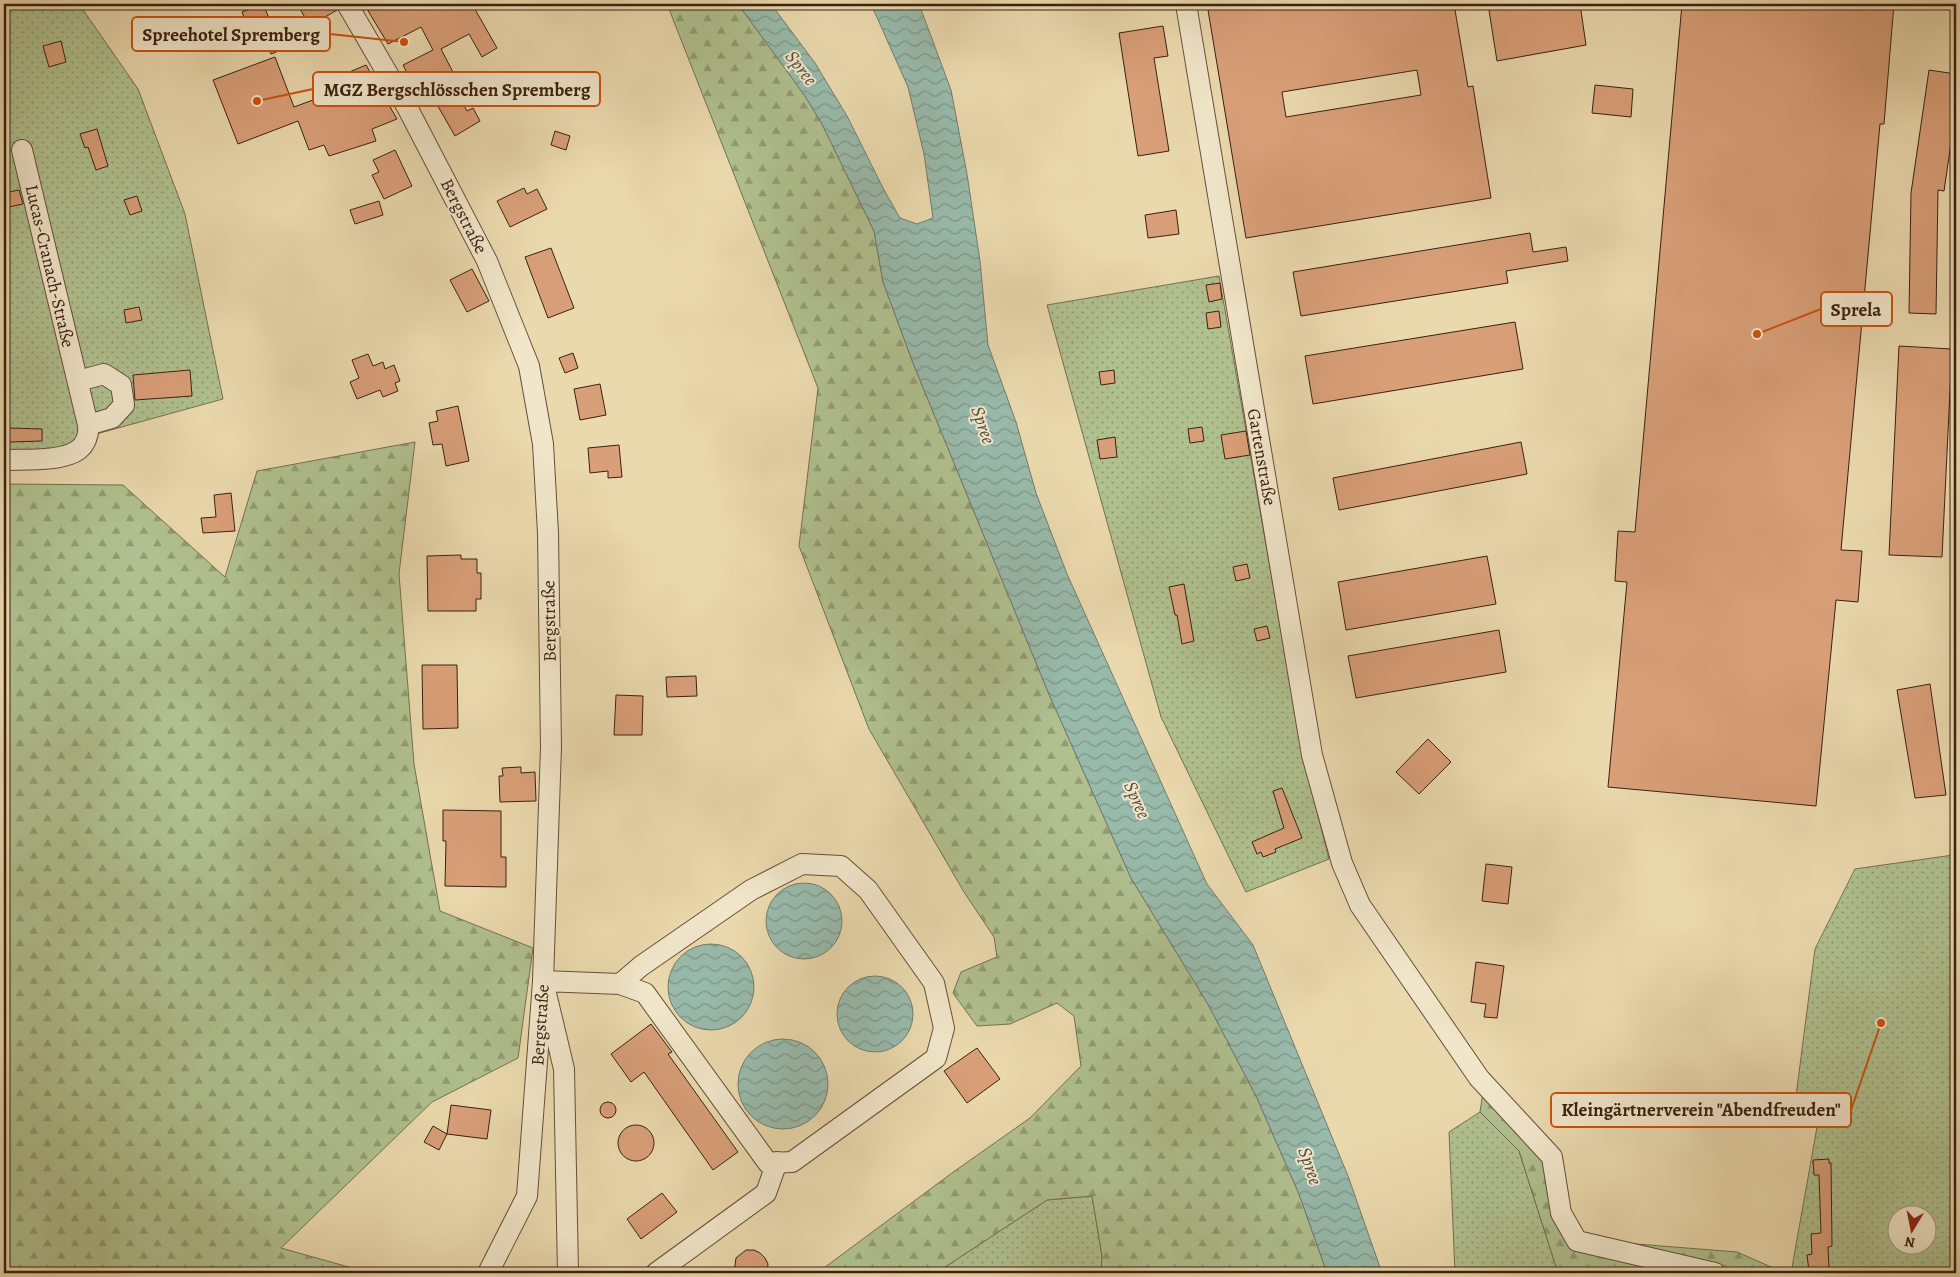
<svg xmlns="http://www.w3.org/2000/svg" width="1960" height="1277" font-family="Alegreya,serif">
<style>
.green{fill:url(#green-dots);stroke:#767050;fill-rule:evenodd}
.forest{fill:url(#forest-firs);stroke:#767050}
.water{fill:url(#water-waves);stroke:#737c6e}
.building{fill:#d99f78;stroke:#3b2012;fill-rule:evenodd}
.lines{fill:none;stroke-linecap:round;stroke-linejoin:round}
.minor-casing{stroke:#674e39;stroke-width:22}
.minor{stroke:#f1e6ca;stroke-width:20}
.labels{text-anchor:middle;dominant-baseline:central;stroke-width:4;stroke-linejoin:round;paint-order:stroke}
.street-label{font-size:18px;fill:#3b2012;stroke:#f1e6ca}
.water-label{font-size:19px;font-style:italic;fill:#574e40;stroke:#f1e6ca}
.leader{fill:none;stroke:#ce500d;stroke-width:2}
.callout-dot{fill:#ce500d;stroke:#f1e6ca;stroke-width:2}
.callout{fill:#f1e6ca;stroke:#ce500d;stroke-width:2}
.callout-label{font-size:19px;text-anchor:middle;font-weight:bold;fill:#3b2012}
</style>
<defs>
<pattern id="green-dots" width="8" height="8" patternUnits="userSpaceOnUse" patternTransform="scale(1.25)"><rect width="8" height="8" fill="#b0c08f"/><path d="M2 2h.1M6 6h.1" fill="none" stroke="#909c73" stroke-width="1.8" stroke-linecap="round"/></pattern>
<pattern id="forest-firs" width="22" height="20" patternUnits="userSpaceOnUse" patternTransform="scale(1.25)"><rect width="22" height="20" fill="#b0c08f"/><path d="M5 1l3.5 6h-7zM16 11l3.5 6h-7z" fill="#909c73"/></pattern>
<pattern id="water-waves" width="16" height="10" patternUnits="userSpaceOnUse" patternTransform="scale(1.25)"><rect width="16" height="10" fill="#98baab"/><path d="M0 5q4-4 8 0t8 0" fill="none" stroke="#7d978a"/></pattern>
</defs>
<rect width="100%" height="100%" fill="#ead9ad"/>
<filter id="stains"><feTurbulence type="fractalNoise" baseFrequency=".004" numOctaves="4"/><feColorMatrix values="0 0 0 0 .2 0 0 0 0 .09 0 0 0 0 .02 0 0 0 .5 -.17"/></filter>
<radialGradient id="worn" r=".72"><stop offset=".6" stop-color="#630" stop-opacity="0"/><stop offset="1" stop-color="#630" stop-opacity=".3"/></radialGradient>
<g class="green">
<polygon points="4,4 79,4 138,89 185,214 223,399 89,436 79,450 4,459"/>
<polygon points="1219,276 1303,756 1329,859 1246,892 1161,717 1047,305"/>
<path d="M1953 855 1956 882V1273H1791L1822 1099 1796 1096 1815 949 1855 869ZM1898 1214H1928V1244H1898Z"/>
<polygon points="1480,1112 1519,1151 1558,1273 1455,1273 1449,1132"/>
<polygon points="1092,1196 1102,1256 1101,1273 936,1273 1047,1200"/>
</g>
<g class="forest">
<polygon points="667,4 738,4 805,96 822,124 874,231 883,282 913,363 1048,692 1131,878 1209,1006 1257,1098 1299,1194 1327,1273 1101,1273 1102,1256 1092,1196 1047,1200 936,1273 817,1273 952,1173 1030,1118 1081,1066 1074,1016 1057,1003 1010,1024 977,1026 953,993 961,972 997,957 994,937 964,892 869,729 799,546 818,388"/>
<polygon points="415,442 399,574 414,764 440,911 533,948 518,1058 432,1102 281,1248 370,1273 4,1273 4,484 123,485 225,577 257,471"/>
<polygon points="1486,1072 1558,1156 1565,1213 1586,1240 1737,1252 1785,1273 1558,1273 1519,1151 1480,1112"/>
</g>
<g class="water">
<polygon points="738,4 771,4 815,63 847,116 884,190 900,218 917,224 933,218 924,154 908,87 871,4 919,4 951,90 967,174 980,261 988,345 1016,422 1036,493 1067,574 1207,884 1253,945 1348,1176 1382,1273 1327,1273 1299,1194 1257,1098 1209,1006 1131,878 1048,692 913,363 883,282 874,231 822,124 805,96"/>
<circle cx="804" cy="921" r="38"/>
<circle cx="711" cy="987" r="43"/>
<circle cx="875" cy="1014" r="38"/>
<circle cx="783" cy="1084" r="45"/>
</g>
<g class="building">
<polygon points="263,4 277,37 305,26 310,39 271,54 257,26 249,30 242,12"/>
<polygon points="297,4 335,4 337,10 310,26"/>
<polygon points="364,4 472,4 497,48 482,57 469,34 441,49 455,76 449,79 467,111 473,108 480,121 455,136 428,89 418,95 403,65 433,50 421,27 388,44"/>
<path d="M1207 4H1454L1468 87 1473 86 1491 198 1246 238ZM1417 70 1421 95 1286 117 1282 92Z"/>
<polygon points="1488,4 1580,4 1586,45 1497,61"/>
<polygon points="1682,4 1894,4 1884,124 1880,124 1841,550 1862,551 1858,602 1836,600 1816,806 1608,787 1627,582 1615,581 1618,531 1635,532"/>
<polygon points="1163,26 1168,56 1154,58 1169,151 1138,156 1119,33"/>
<polygon points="61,41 66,62 49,67 43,46"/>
<polygon points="275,57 294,107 340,90 335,78 366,65 397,119 372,129 376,141 329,156 324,145 309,150 298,121 238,144 213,80"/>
<polygon points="1929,70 1956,74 1956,109 1944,191 1938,190 1936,314 1909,313 1911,193"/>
<polygon points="1595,85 1633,89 1631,117 1592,113"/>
<polygon points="97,129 108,166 96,170 88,147 85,148 80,134"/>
<polygon points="555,131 570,136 566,150 551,145"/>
<polygon points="395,150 412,186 384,199 372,175 379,172 373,160"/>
<polygon points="524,188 527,194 537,189 547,209 510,227 497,201"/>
<polygon points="19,190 23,204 4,208 4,193"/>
<polygon points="137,196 142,211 130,215 124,200"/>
<polygon points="379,201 383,215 355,224 350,210"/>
<polygon points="1176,210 1179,234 1148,238 1145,215"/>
<polygon points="1530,233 1533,252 1566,247 1568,261 1506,271 1508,283 1301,316 1293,272"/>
<polygon points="551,248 574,308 548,318 525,257"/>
<polygon points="472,269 489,301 467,312 450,280"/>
<polygon points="1220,283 1222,299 1209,302 1206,285"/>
<polygon points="139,307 142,320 126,323 124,310"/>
<polygon points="1219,311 1221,327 1208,329 1206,313"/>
<polygon points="1515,322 1523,369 1313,404 1305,356"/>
<polygon points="1899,346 1952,349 1942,557 1889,555"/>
<polygon points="573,353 578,368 565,373 559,358"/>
<polygon points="368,354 373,366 383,362 385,369 394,365 400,381 395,383 398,391 383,397 380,390 357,399 350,382 359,378 352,360"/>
<polygon points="190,370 192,396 135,400 133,375"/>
<polygon points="1114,370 1115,383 1101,385 1099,372"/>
<polygon points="600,384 606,415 580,420 574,389"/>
<polygon points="458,406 469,461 446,466 442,444 433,445 429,423 438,421 436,411"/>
<polygon points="1202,427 1204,441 1190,443 1188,429"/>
<polygon points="8,428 42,429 42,441 8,442"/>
<polygon points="1246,431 1250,455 1225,459 1221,435"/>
<polygon points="1115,437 1117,457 1100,459 1097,440"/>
<polygon points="1521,442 1527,474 1339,510 1333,478"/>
<polygon points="619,445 622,477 608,478 608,471 590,473 588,448"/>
<polygon points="231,493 235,531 203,533 201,518 216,517 214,495"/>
<polygon points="461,555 461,559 477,559 477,573 481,573 481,599 476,599 476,611 428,611 427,556"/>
<polygon points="1487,556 1496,604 1346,630 1338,582"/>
<polygon points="1247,564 1250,578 1236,581 1233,567"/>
<polygon points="1184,584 1194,641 1182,644 1177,615 1175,615 1169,587"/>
<polygon points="1267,626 1270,638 1257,641 1254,629"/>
<polygon points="1499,630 1506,672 1356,698 1348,656"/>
<polygon points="422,665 457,665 458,728 423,729"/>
<polygon points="696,676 697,696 667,697 666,677"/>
<polygon points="1930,684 1946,795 1915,798 1897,690"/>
<polygon points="616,695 643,696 642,735 614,735"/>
<polygon points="1428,739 1451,762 1419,794 1396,772"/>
<polygon points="521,767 521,773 535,772 536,801 500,802 499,776 503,776 502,768"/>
<polygon points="1282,788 1302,838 1275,849 1276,852 1263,857 1261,852 1257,854 1252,842 1284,828 1273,791"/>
<polygon points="443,810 501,811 501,857 506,857 506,887 445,886 446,841 443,841"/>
<polygon points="1486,864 1512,867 1508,904 1482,901"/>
<polygon points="1476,962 1504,966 1497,1018 1484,1017 1486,1004 1471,1002"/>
<polygon points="651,1024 672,1052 668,1054 738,1152 713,1170 644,1072 631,1082 611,1054"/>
<polygon points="977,1048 1000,1079 967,1103 944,1071"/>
<circle cx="608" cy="1110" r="8"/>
<polygon points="451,1105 491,1110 487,1139 447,1134"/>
<circle cx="636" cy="1143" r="18"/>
<polygon points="433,1126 447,1134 439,1150 424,1142"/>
<polygon points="1829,1159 1829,1163 1831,1163 1832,1246 1828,1247 1829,1268 1809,1271 1807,1255 1812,1254 1811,1234 1821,1233 1819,1175 1814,1175 1813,1160"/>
<polygon points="662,1193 677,1212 641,1239 627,1219"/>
<polygon points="746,1250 754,1250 760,1253 765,1258 768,1264 767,1273 734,1273 736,1258"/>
</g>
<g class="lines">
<defs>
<g id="minor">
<polyline points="347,4 407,107 487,261 529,366 543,444 548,533 551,747 543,981 527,1196 488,1273"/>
<polyline points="1186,4 1312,755 1342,863 1360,905 1479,1078 1552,1157 1561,1213 1577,1241 1715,1273"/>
<polyline points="78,381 104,374 121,385 124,405 112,418 88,425"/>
<path d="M4 460C23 459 62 462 78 450 86 444 89 434 88 425L22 150"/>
<polyline points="568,1273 564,1069 543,981 620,984 645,993 768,1163 792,1162 936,1058 944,1028 934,983 868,890 841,866 802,864 751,890 641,966 620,984"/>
<polyline points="656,1273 766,1193 777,1162"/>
</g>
</defs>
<use href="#minor" class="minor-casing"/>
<use href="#minor" class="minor"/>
</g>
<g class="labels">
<g class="street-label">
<text transform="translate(464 216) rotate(63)">Bergstraße</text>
<text transform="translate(50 266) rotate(77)">Lucas-Cranach-Straße</text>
<text transform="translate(1262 457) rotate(80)">Gartenstraße</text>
<text transform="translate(549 621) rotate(-91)">Bergstraße</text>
<text transform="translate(540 1025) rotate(-86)">Bergstraße</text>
</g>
<g class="water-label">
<text transform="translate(801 68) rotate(52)">Spree</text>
<text transform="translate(983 425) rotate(71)">Spree</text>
<text transform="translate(1137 800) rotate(66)">Spree</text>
<text transform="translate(1310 1166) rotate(71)">Spree</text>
</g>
</g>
<path class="leader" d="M404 42L330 34M257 101L313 89M1757 334L1821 309M1881 1023L1851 1110"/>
<g class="callout-dot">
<circle cx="404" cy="42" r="5"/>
<circle cx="257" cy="101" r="5"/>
<circle cx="1757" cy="334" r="5"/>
<circle cx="1881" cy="1023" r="5"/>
</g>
<g class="callout">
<rect x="132" y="17" width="198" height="34" rx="5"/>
<rect x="313" y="72" width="287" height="34" rx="5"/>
<rect x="1821" y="292" width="71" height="34" rx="5"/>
<rect x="1551" y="1093" width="300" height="34" rx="5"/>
</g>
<g class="callout-label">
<text x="231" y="41">Spreehotel Spremberg</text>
<text x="457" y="96">MGZ Bergschlösschen Spremberg</text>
<text x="1856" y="316">Sprela</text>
<text x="1701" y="1116">Kleingärtnerverein "Abendfreuden"</text>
</g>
<rect width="1960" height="1277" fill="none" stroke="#ead9ad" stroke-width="20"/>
<rect x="5" y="5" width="1950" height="1267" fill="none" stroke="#3b2012" stroke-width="2.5"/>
<rect x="10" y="10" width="1940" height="1257" fill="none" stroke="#3b2012"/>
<g transform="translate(1912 1230) rotate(190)"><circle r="24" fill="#f1e6ca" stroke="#a89780"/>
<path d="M0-4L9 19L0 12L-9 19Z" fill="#8f2418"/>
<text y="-8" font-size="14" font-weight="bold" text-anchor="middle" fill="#3b2012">N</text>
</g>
<rect width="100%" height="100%" filter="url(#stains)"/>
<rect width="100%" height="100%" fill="url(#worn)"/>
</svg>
